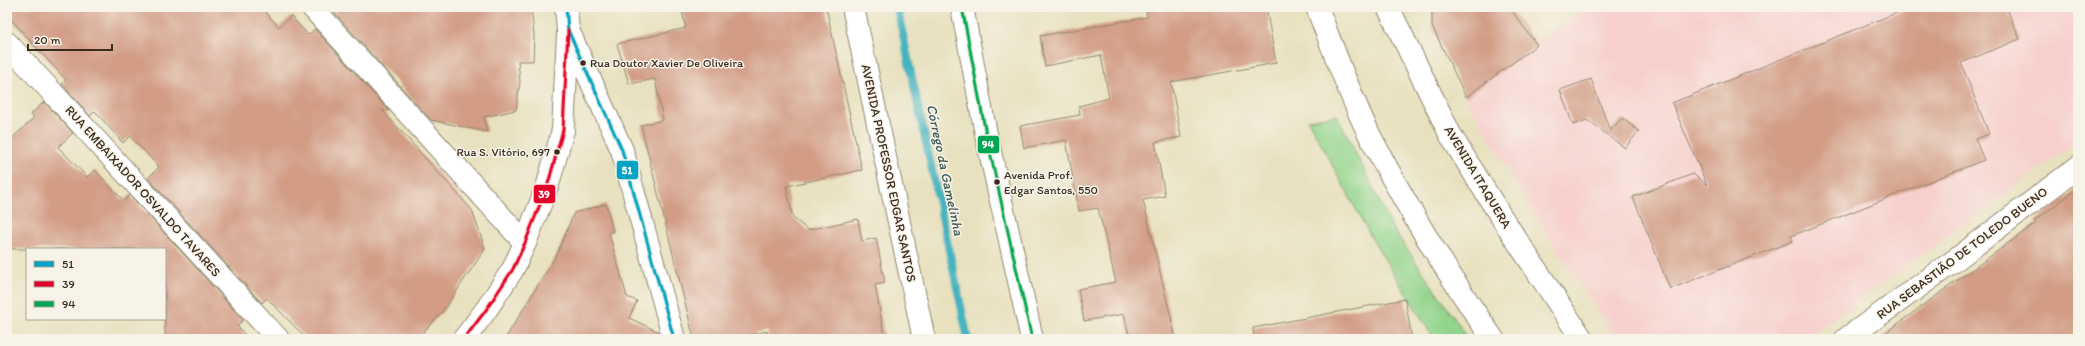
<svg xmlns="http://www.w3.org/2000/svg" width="2085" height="346" font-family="Itim,sans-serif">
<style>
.built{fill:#f7d0cd}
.green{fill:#92d48b;stroke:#667f54}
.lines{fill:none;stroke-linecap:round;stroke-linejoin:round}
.stream{stroke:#45b4bf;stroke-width:8}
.building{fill:#d29c85}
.minor-casing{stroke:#92866e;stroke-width:24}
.secondary-casing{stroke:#92866e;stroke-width:24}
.primary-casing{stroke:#92866e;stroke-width:24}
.minor{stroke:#fff;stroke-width:22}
.secondary{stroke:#fff;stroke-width:22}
.primary{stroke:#fff;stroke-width:22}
.bus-1-casing{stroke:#f7f3e8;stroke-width:6}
.bus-2-casing{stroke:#f7f3e8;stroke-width:6}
.bus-3-casing{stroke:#f7f3e8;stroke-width:6}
.bus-1{stroke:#03a3c5;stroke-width:3}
.bus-2{stroke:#e4002b;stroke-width:3}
.bus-3{stroke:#00a651;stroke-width:3}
.bus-dot{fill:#3b2a1e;stroke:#f7f3e8;stroke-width:1.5}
.labels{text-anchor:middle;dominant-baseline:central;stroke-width:3;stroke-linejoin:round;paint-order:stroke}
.bus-label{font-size:12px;fill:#3b2a1e;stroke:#f7f3e8;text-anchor:start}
.street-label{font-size:13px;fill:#3b2a1e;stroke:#f7f3e8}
.water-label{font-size:14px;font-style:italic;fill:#3e5a56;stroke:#f7f3e8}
.line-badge{stroke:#f7f3e8;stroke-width:1.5}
.badge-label{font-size:11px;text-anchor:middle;font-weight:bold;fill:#fff}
</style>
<rect width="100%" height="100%" fill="#f7f3e8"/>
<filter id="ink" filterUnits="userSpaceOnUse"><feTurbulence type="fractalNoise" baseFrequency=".025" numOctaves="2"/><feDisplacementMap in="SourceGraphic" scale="8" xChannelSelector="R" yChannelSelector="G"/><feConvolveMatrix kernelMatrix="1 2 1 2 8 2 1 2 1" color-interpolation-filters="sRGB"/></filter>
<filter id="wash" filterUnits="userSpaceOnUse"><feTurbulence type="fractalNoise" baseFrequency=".012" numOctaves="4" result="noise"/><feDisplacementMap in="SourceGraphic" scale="16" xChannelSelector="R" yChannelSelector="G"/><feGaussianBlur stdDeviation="0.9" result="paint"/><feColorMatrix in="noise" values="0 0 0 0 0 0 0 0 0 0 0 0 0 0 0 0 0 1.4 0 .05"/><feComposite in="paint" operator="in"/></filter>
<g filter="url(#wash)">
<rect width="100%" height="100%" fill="#e8e1bf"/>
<polygon class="built" points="1587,7 2078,7 2078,141 1806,339 1616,339 1532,211 1465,96"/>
<polygon class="green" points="1337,115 1393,229 1469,339 1434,339 1371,237 1308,120"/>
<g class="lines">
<polyline class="stream" points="897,7 968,339"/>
</g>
<g id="blocks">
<g class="building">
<polygon points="7,7 261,7 279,27 291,16 308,35 315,29 389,111 382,110 472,210 485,249 443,311 417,339 307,339 267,298 262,303 148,178 159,167 130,136 123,143 95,111 90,116 62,84 66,80 7,15"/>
<polygon points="340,7 531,7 534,35 533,61 518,61 520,82 516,110 484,117 487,132 431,120 334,12"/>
<polygon points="681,7 826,7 862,170 786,186 793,218 808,230 858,219 862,241 876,238 885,283 875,285 885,339 768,339 767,331 730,339 694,339 641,125 663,120 655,79 629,84 617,44 686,28"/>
<polygon points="1145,7 1266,7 1276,63 1171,82 1181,137 1155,142 1165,196 1143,200 1176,339 1130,339 1124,314 1084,321 1078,289 1116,282 1098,208 1079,211 1066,140 1024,148 1020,126 1080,115 1079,106 1109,98 1101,55 1045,66 1040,36 1147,17"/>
<polygon points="1432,7 1509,7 1537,45 1466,97 1432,26"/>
<polygon points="1911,7 2006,7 2020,39 1961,63 1989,134 1975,139 1984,160 1791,236 1793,241 1670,289 1633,197 1693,174 1707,185 1672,103"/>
<polygon points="1591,79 1610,131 1622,118 1639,131 1625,148 1587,120 1573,125 1560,90"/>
<polygon points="44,102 73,133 58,147 87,177 95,170 124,201 130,195 243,320 237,326 249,339 165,339 165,249 7,249 7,143 34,118 31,114"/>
<polygon points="2078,188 2078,339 1877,339 2036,223 2034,221"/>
<polygon points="606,204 613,231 609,233 627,297 637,301 629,318 659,332 661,339 505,339 557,254 574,213"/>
<polygon points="1405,299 1412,339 1254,339 1253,328"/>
</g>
</g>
</g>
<g filter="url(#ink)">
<use href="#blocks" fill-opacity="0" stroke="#92866e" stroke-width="1"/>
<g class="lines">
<defs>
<g id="minor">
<polyline points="312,7 525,243"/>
<polyline points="566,7 568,30 622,150 674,339"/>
<polyline points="7,43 278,339"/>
<polyline points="464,339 486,310 513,269 525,243 548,184 563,130 568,35"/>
<polyline points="1846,339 1954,261 2078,167"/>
</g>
<g id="secondary">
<polyline points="853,7 924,339"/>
<polyline points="962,7 986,134 1032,339"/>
</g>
<g id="primary">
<path d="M1317 7C1333 49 1349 93 1369 134 1405 205 1447 273 1493 339"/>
<polyline points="1388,7 1451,136 1500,215 1582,339"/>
</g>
</defs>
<use href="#minor" class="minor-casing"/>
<use href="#secondary" class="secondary-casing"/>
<use href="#primary" class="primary-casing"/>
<use href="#minor" class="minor"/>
<use href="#secondary" class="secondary"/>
<use href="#primary" class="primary"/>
<defs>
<polyline id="bus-1" points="566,7 568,30 622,150 674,339"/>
<polyline id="bus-2" points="464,339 486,310 513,269 525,243 548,184 563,130 568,30"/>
<polyline id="bus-3" points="962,7 986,134 1032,339"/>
</defs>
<use href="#bus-1" class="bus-1-casing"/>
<use href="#bus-2" class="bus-2-casing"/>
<use href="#bus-3" class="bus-3-casing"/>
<use href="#bus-1" class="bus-1"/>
<use href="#bus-2" class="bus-2"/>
<use href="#bus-3" class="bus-3"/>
</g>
</g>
<g class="bus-dot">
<circle cx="583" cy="63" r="3.5"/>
<circle cx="557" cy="152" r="3.5"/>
<circle cx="997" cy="182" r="3.5"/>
</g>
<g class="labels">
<g class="bus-label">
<text x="590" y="63">Rua Doutor Xavier De Oliveira</text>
<text x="550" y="152" text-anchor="end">Rua S. Vitório, 697</text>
<text x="1004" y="175">Avenida Prof.<tspan x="1004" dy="15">Edgar Santos, 550</tspan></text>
</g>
<g class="street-label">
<text transform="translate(889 173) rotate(78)">AVENIDA PROFESSOR EDGAR SANTOS</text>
<text transform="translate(1478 177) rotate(59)">AVENIDA ITAQUERA</text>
<text transform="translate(143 191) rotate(48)">RUA EMBAIXADOR OSVALDO TAVARES</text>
<text transform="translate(1962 253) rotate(-37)">RUA SEBASTIÃO DE TOLEDO BUENO</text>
</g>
<g class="water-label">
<text transform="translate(945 170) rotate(78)">Córrego da Gamelinha</text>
</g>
</g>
<g class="line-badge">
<rect x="977" y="135" width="23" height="19" rx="4" fill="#00a651"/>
<rect x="616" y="160" width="23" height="20" rx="4" fill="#03a3c5"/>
<rect x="533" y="184" width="23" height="20" rx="4" fill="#e4002b"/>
</g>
<g class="badge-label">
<text x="988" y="148">94</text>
<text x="627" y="174">51</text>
<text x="544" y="198">39</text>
</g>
<rect width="2085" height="346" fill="none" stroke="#f7f3e8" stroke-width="24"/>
<rect x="26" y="248" width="140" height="72" fill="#f7f3e8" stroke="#aca397"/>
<rect x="34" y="261" width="20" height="6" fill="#03a3c5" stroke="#aca397"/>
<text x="62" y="268" font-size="12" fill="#3b2a1e">51</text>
<rect x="34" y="281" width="20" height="6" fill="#e4002b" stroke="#aca397"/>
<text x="62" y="288" font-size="12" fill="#3b2a1e">39</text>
<rect x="34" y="301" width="20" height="6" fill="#00a651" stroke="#aca397"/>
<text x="62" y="308" font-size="12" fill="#3b2a1e">94</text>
<path d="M28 44v6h84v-6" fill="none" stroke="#3b2a1e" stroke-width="2"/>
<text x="34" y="44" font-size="12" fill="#3b2a1e" stroke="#f7f3e8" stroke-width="3" paint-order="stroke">20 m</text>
</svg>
